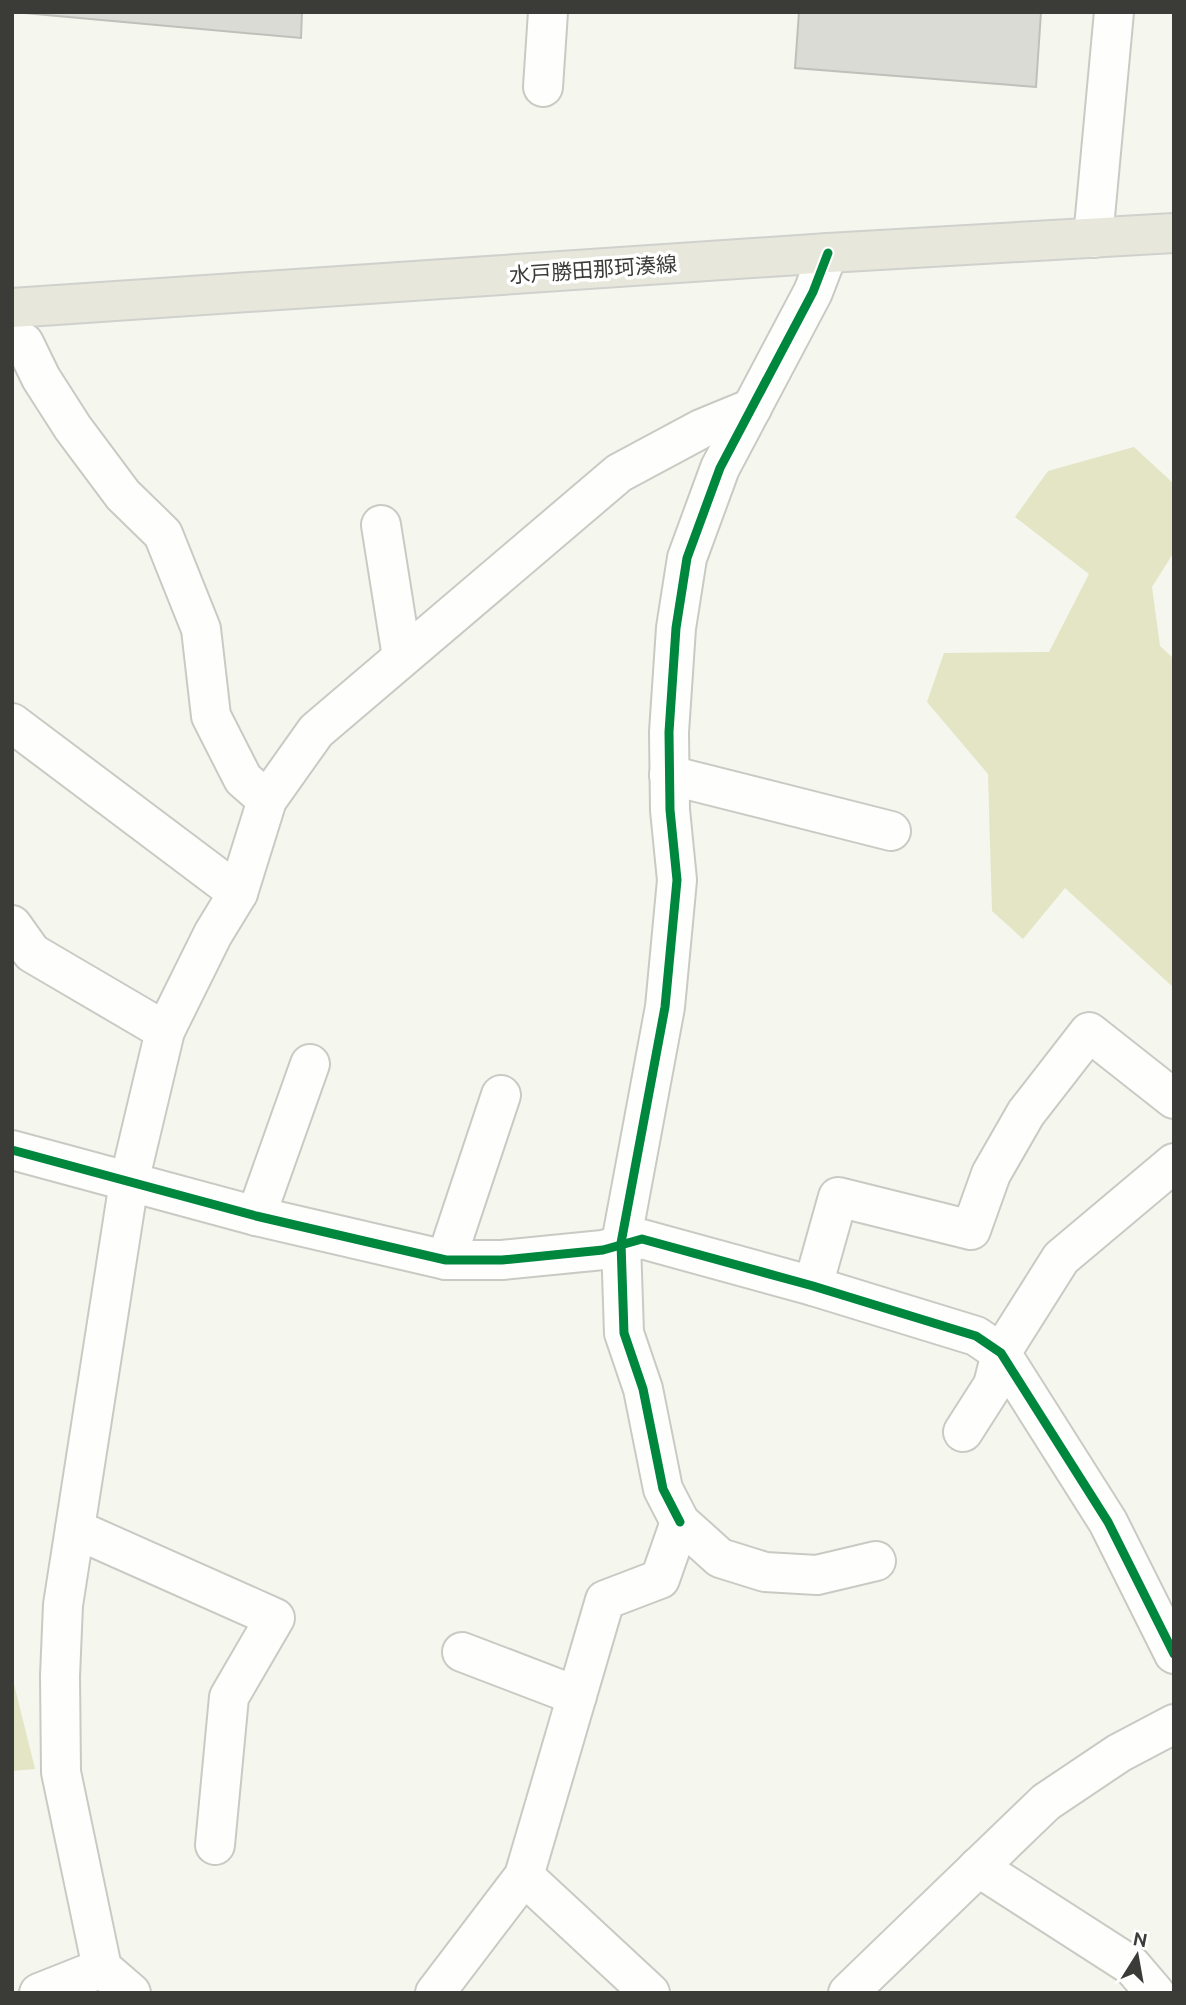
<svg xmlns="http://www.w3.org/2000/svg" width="1186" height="2005" font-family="Ubuntu,'Noto Sans JP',sans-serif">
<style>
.green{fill:#e3e5c4}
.building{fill:#dadbd5;stroke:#bfc0ba;stroke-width:2}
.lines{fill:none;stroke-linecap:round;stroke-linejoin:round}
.minor-casing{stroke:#c9cac4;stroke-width:42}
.major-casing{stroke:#d0d1cd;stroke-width:42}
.minor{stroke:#fefefc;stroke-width:38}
.major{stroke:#e7e8db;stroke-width:38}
.cycleway-casing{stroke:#fff;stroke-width:13}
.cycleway{stroke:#00873e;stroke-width:9}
.labels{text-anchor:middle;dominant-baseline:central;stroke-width:7;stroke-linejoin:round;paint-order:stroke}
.street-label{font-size:21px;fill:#3b3c37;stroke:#fff}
</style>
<rect width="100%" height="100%" fill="#f5f6ee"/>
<g class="green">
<polygon points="1134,447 1174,484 1174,552 1152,587 1160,646 1174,659 1174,988 1065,888 1023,939 992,911 988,774 927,702 944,653 1049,652 1089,574 1015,517 1048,471"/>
<polygon points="12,1676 35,1769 12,1771"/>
</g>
<g class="building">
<polygon points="13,12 302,12 301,38"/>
<polygon points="799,12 1041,12 1036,87 795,68"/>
</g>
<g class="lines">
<defs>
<g id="minor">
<polyline points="543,87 548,12"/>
<polyline points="1093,238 1114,12"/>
<polyline points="828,253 813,292 720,468 687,558 676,628 669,732 670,810 677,880 665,1007 621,1243 624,1333 643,1389 663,1489 680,1522 720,1558 765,1572 817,1575 876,1561"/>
<polyline points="24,343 41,378 73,428 123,495 163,534 201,629 211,716 243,779 267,800"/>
<polyline points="381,525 402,657"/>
<polyline points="12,723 238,893"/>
<polyline points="669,775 891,831"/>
<polyline points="12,925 32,953 165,1031"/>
<polyline points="12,1150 256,1216 446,1260 502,1260 603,1250 642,1239 813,1286 976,1336 1001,1353 1108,1522 1174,1654"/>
<polyline points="256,1216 310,1064"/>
<polyline points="446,1260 501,1095"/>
<polyline points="813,1286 838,1197 971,1230 991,1174 1026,1113 1089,1032 1174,1099"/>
<polyline points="963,1432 993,1385 1001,1353 1061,1258 1174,1163"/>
<polyline points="75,1529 275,1618 229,1697 215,1845"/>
<polyline points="462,1652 577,1696"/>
<polyline points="978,1867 1132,1966 1155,1993"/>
<polyline points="524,1876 650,1993"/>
<polyline points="102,1968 61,1772 60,1676 63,1605 129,1182 165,1031 213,934 238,893 267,800 316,731 619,473 701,429 752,408"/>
<polyline points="39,1993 102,1968 131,1993"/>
<polyline points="435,1993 524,1876 605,1600 660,1579 680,1522"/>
<polyline points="848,1993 1046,1802 1119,1753 1174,1724"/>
</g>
<polyline id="major" points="12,308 828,253 1174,233"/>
</defs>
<use href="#minor" class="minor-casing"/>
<use href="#major" class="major-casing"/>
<use href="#minor" class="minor"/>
<use href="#major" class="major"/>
<defs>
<g id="cycleway">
<polyline points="12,1150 256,1216 446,1260 502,1260 603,1250 642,1239 813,1286 976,1336 1001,1353 1108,1522 1174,1654"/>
<polyline points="680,1522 663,1489 643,1389 624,1333 621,1243 665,1007 677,880 670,810 669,732 676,628 687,558 720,468 813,292 828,253"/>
</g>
</defs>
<use href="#cycleway" class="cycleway-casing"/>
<use href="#cycleway" class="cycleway"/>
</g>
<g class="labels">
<g class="street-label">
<text transform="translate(593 269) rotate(-4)">水戸勝田那珂湊線</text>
</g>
</g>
<rect width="1186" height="2005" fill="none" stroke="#3b3c37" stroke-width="28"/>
<g transform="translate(1137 1956) rotate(11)" stroke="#ffffff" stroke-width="5" paint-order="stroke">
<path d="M0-5L12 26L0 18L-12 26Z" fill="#3b3c37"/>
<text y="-10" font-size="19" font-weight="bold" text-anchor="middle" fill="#3b3c37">N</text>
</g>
</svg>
